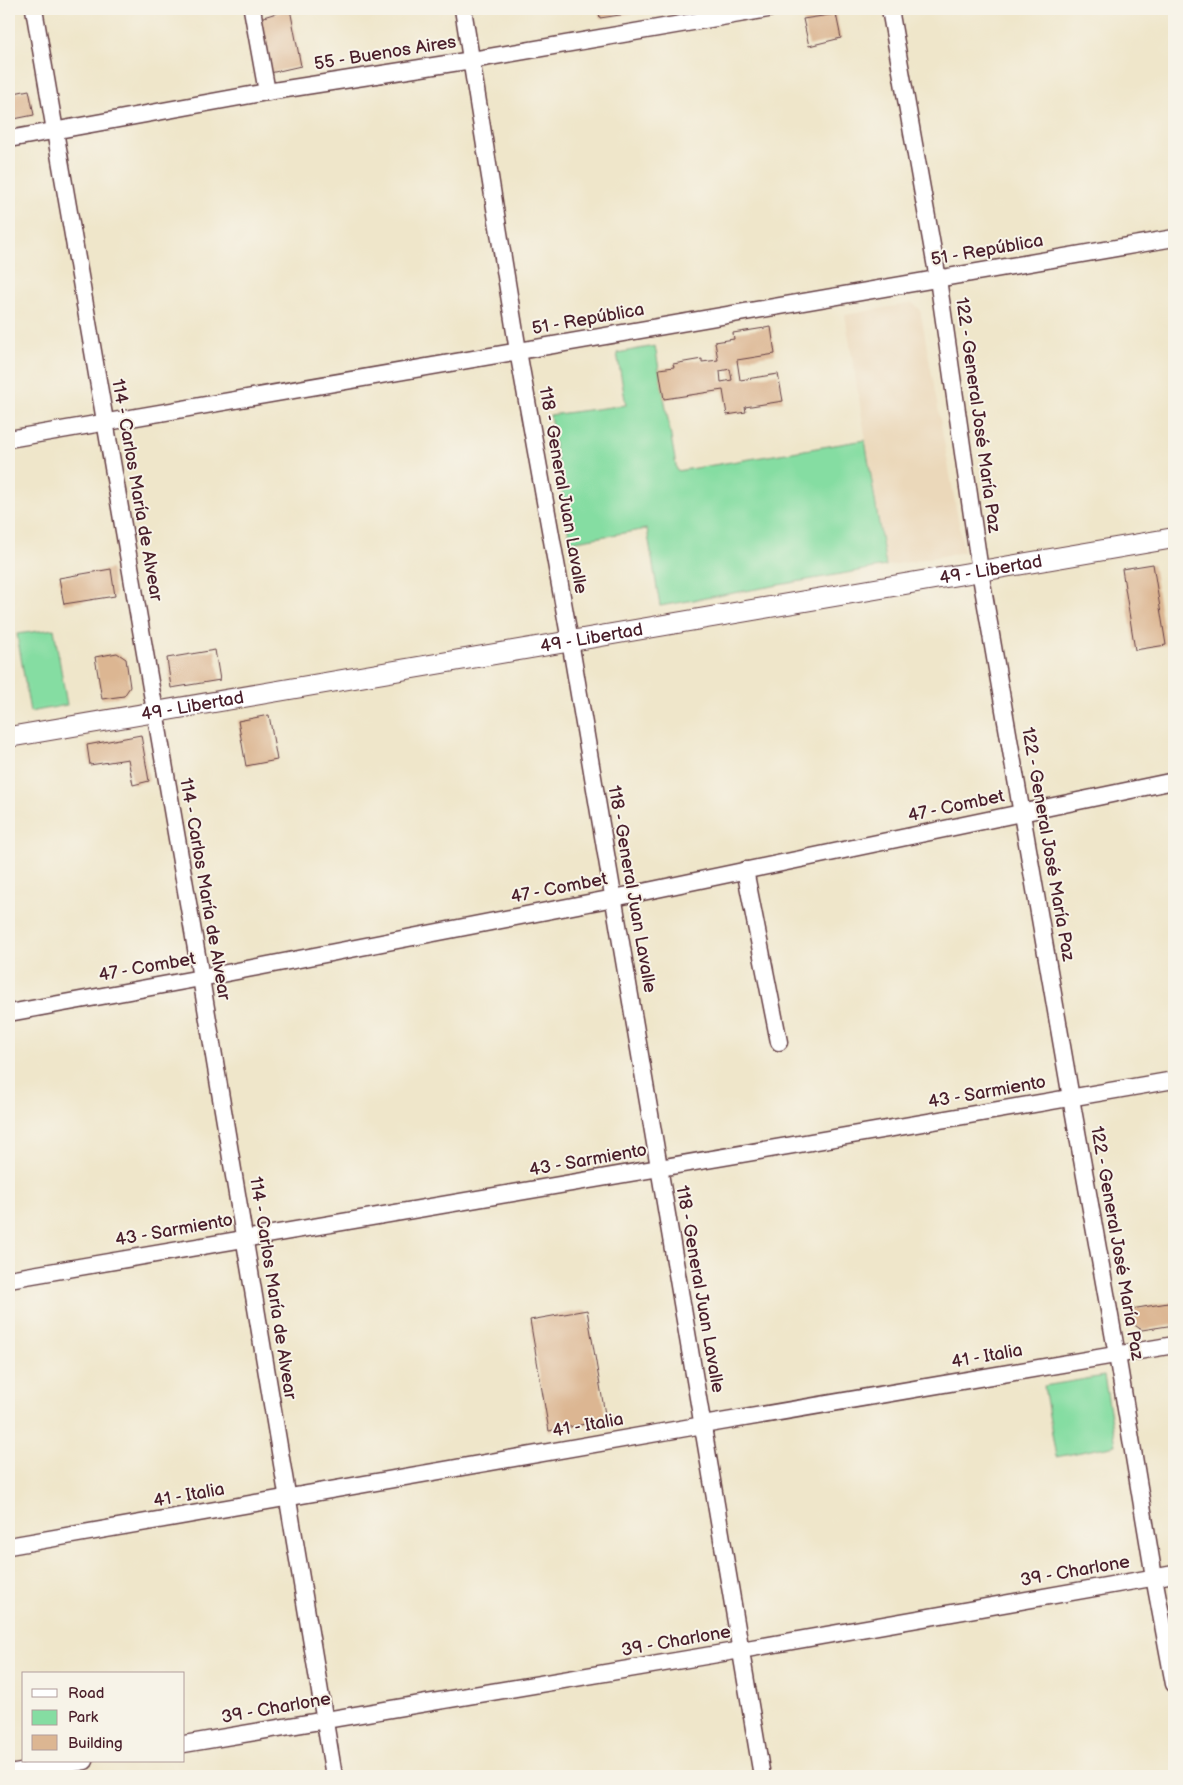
<svg xmlns="http://www.w3.org/2000/svg" width="1183" height="1785" font-family="'Balsamiq Sans',sans-serif">
<style>
.built{fill:#ebd8ba}
.green{fill:#85dda2;stroke:#687e66}
.building{fill:#dcb692;fill-rule:evenodd}
.lines{fill:none;stroke-linecap:round;stroke-linejoin:round}
.minor-casing{stroke:#633d43;stroke-width:19}
.tertiary-casing{stroke:#633d43;stroke-width:22}
.minor{stroke:#fff;stroke-width:16}
.tertiary{stroke:#fff;stroke-width:20}
.labels{text-anchor:middle;dominant-baseline:central;stroke-width:4;stroke-linejoin:round;paint-order:stroke}
.street-label{font-size:18px;fill:#4a1f2b;stroke:#f7f3e8}
</style>
<rect width="100%" height="100%" fill="#f7f3e8"/>
<filter id="ink" filterUnits="userSpaceOnUse"><feTurbulence type="fractalNoise" baseFrequency=".02" numOctaves="2"/><feDisplacementMap in="SourceGraphic" scale="10" xChannelSelector="R" yChannelSelector="G"/><feConvolveMatrix kernelMatrix="1 2 1 2 8 2 1 2 1" color-interpolation-filters="sRGB"/></filter>
<filter id="wash" filterUnits="userSpaceOnUse"><feTurbulence type="fractalNoise" baseFrequency=".0096" numOctaves="4" result="noise"/><feDisplacementMap in="SourceGraphic" scale="20" xChannelSelector="R" yChannelSelector="G"/><feGaussianBlur stdDeviation="1.12" result="paint"/><feColorMatrix in="noise" values="0 0 0 0 0 0 0 0 0 0 0 0 0 0 0 0 0 1.4 0 .05"/><feComposite in="paint" operator="in"/></filter>
<g filter="url(#wash)">
<rect width="100%" height="100%" fill="#efe6ca"/>
<polygon class="built" points="912,303 920,309 964,552 887,566 845,315"/>
<g class="green">
<polygon points="655,346 677,471 865,440 886,566 660,606 647,529 570,542 550,415 626,405 617,353"/>
<polygon points="54,629 67,705 30,712 17,634"/>
<polygon points="1104,1376 1116,1445 1056,1457 1044,1386"/>
</g>
<g id="blocks">
<g class="building">
<polygon points="290,9 301,66 270,73 260,18"/>
<polygon points="598,9 632,9 633,13 600,18"/>
<polygon points="836,14 841,38 809,46 803,19"/>
<polygon points="29,90 34,115 9,120 9,94"/>
<path d="M771 327 775 354 737 360 740 380 778 374 783 401 745 407 746 412 727 415 723 390 664 399 659 369 674 367 673 364 702 359V362L718 360 715 342 734 339 733 333ZM730 369 732 380 721 382 720 371Z"/>
<polygon points="1153,564 1166,645 1135,650 1122,569"/>
<polygon points="111,569 115,596 64,604 59,578"/>
<polygon points="215,650 220,680 171,688 167,658"/>
<polygon points="117,653 126,659 130,687 124,696 102,699 95,657"/>
<polygon points="269,715 277,760 246,766 238,721"/>
<polygon points="141,735 149,781 133,785 128,759 90,765 87,745"/>
<polygon points="1174,1302 1174,1325 1142,1330 1133,1324 1131,1309"/>
<polygon points="587,1310 606,1420 549,1431 530,1320"/>
</g>
</g>
</g>
<g filter="url(#ink)">
<use href="#blocks" fill-opacity="0" stroke="#633d43" stroke-width="1"/>
<g class="lines">
<defs>
<g id="minor">
<polyline points="34,9 201,978 334,1776"/>
<polyline points="252,9 267,92"/>
<polyline points="463,9 518,351 570,641 762,1776"/>
<polyline points="890,9 938,279 980,571 1071,1098 1117,1355 1154,1577 1174,1684"/>
<polyline points="9,139 267,92 472,60 768,9"/>
<polyline points="9,439 1174,238"/>
<polyline points="745,870 779,1042"/>
<polyline points="9,1013 201,978 614,898 1174,781"/>
<polyline points="9,1279 1174,1080"/>
<polyline points="9,1546 703,1425 1174,1345"/>
<polyline points="184,1744 741,1650 1174,1574"/>
<polyline points="9,1774 85,1761"/>
</g>
<g id="tertiary">
<path id="s1" d="M9 737 1174 538"/>
</g>
</defs>
<use href="#minor" class="minor-casing"/>
<use href="#tertiary" class="tertiary-casing"/>
<use href="#minor" class="minor"/>
<use href="#tertiary" class="tertiary"/>
</g>
</g>
<g class="labels">
<g class="street-label">
<text transform="translate(385 53) rotate(-9)">55 - Buenos Aires</text>
<text transform="translate(987 250) rotate(-10)">51 - República</text>
<text transform="translate(588 319) rotate(-10)">51 - República</text>
<text transform="translate(978 415) rotate(82)">122 - General José María Paz</text>
<text transform="translate(137 490) rotate(80)">114 - Carlos María de Alvear</text>
<text transform="translate(563 490) rotate(80)">118 - General Juan Lavalle</text>
<text stroke="none"><textPath href="#s1" startOffset="996">49 - Libertad</textPath></text>
<text stroke="none"><textPath href="#s1" startOffset="591">49 - Libertad</textPath></text>
<text stroke="none"><textPath href="#s1" startOffset="186">49 - Libertad</textPath></text>
<text transform="translate(956 806) rotate(-12)">47 - Combet</text>
<text transform="translate(1048 844) rotate(80)">122 - General José María Paz</text>
<text transform="translate(559 888) rotate(-11)">47 - Combet</text>
<text transform="translate(205 889) rotate(80)">114 - Carlos María de Alvear</text>
<text transform="translate(632 889) rotate(80)">118 - General Juan Lavalle</text>
<text transform="translate(147 967) rotate(-10)">47 - Combet</text>
<text transform="translate(987 1092) rotate(-10)">43 - Sarmiento</text>
<text transform="translate(588 1160) rotate(-10)">43 - Sarmiento</text>
<text transform="translate(174 1230) rotate(-10)">43 - Sarmiento</text>
<text transform="translate(1117 1243) rotate(80)">122 - General José María Paz</text>
<text transform="translate(273 1288) rotate(81)">114 - Carlos María de Alvear</text>
<text transform="translate(700 1289) rotate(80)">118 - General Juan Lavalle</text>
<text transform="translate(987 1356) rotate(-10)">41 - Italia</text>
<text transform="translate(588 1425) rotate(-10)">41 - Italia</text>
<text transform="translate(189 1495) rotate(-10)">41 - Italia</text>
<text transform="translate(1075 1571) rotate(-10)">39 - Charlone</text>
<text transform="translate(676 1641) rotate(-10)">39 - Charlone</text>
<text transform="translate(276 1708) rotate(-10)">39 - Charlone</text>
</g>
</g>
<rect width="1183" height="1785" fill="none" stroke="#f7f3e8" stroke-width="30"/>
<rect x="22" y="1672" width="162" height="90" fill="#f7f3e8" stroke="#b29e9c"/>
<rect x="32" y="1689" width="25" height="8" fill="#ffffff" stroke="#b29e9c"/>
<text x="68" y="1698" font-size="15" fill="#4a1f2b">Road</text>
<rect x="32" y="1710" width="25" height="15" fill="#85dda2" stroke="#b29e9c"/>
<text x="68" y="1722" font-size="15" fill="#4a1f2b">Park</text>
<rect x="32" y="1735" width="25" height="15" fill="#dcb692" stroke="#b29e9c"/>
<text x="68" y="1748" font-size="15" fill="#4a1f2b">Building</text>
</svg>
